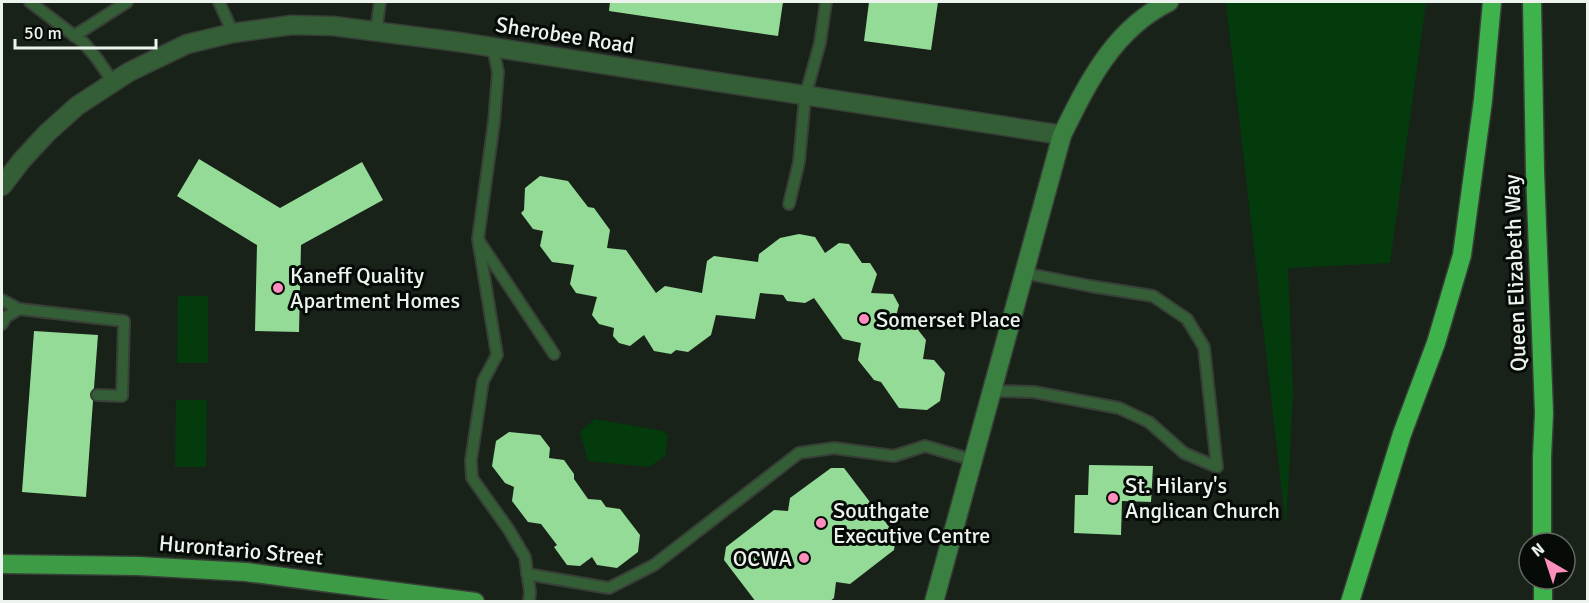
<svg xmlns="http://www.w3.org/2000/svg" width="1589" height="603" font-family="Signika,sans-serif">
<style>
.green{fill:#033b0d}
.building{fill:#94db97}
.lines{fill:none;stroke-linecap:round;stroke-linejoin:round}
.lane-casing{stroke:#373f37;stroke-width:14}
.street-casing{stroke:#373f37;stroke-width:21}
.secondary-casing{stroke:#373f37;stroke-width:21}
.primary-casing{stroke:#373f37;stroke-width:21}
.highway-casing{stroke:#373f37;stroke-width:21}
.lane{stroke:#335e36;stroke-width:10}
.street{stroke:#335e36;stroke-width:18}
.secondary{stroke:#3a8040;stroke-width:18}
.primary{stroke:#3d9b46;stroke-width:18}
.highway{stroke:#3eb34c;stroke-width:18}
.poi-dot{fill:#fe8ebc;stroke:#070b07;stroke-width:2}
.labels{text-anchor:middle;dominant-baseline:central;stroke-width:6;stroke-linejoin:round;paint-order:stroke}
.street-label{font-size:22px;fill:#edf3ed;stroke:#070b07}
.poi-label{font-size:22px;fill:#edf3ed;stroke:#070b07;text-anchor:start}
</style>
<rect width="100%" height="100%" fill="#192219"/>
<g class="green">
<polygon points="1226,2 1426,2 1390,263 1288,268 1293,394 1286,528"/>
<polygon points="178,296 208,296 208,363 177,363"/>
<polygon points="176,400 207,400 206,467 175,467"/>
<polygon points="595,419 663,431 668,436 665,456 649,467 588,461 580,432"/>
</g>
<g class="building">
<polygon points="610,2 783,2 778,36 609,11"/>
<polygon points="869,2 938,2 931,50 864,41"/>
<polygon points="199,159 280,208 362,162 383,200 301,245 299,332 255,331 257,245 177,196"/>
<polygon points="540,176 568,181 588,207 594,208 610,230 607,248 626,250 656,293 665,286 702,293 707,261 714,256 758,262 759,254 780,238 799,234 815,237 825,253 839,243 849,244 862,263 870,263 877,274 871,293 893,294 899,305 895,320 915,326 926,340 923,359 934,360 945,373 940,401 927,410 899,408 881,382 874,380 858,360 861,343 843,339 814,298 805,303 787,301 783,295 760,293 755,319 716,315 711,335 688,352 676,350 671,354 654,351 644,335 630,346 619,343 613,336 614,328 599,324 592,315 597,297 576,293 570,284 574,265 552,262 540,246 543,231 533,229 521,213 524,210 525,188"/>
<polygon points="34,331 98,335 94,388 90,394 93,401 86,497 22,492"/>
<polygon points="509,432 540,435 550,448 549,458 564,460 574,474 574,479 588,499 601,500 606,507 620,509 640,535 638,552 617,568 597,565 592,557 580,566 567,565 554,547 557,545 541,524 528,522 512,501 514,487 505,483 492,466 496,441"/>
<polygon points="1089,465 1153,466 1151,502 1122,501 1121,535 1074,533 1075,495 1088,495"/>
<polygon points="831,468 844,468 896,536 894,550 850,584 836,582 834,598 829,602 756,602 724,560 726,547 774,510 788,511 790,498"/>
</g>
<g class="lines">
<defs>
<g id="lane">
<polyline points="30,2 84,43 98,60 113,82"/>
<polyline points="219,2 233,33"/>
<polyline points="376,31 380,2"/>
<polyline points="74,36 127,2"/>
<polyline points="493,48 498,72 494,122 478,239 497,355 483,381 471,460 472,478 509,530 525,557 530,592 529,602"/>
<polyline points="789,204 799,162 805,97 820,43 826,2"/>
<polyline points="479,241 554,354"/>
<polyline points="2,300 19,309"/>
<polyline points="2,324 6,317 19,309 124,321 122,396 97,395"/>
<polyline points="993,391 1034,392 1119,408 1149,422 1184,453 1217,467 1204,347 1187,319 1153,296 1090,286 1024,273"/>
<polyline points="527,574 609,588 654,565 799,453 834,448 894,456 925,446 973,460"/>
</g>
<polyline id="street" points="2,186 22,160 47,133 77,106 129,72 187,44 233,33 292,25 333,26 459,42 1062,135"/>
<path id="secondary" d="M934 602 1062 135C1088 82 1114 29 1169 2"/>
<polyline id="primary" points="2,564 138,566 246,572 475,602"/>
<g id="highway">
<polyline points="1532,2 1535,171 1544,413 1542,457 1542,543"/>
<polyline points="1543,579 1543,602"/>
<polyline points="1350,602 1402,434 1436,343 1462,255 1483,100 1492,2"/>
</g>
</defs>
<use href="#lane" class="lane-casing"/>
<use href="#street" class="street-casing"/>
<use href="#secondary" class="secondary-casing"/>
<use href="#primary" class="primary-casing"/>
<use href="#highway" class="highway-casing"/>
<use href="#lane" class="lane"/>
<use href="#street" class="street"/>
<use href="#secondary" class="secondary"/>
<use href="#primary" class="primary"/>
<use href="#highway" class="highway"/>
</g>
<g class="poi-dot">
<circle cx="278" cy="288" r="6"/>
<circle cx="864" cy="319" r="6"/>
<circle cx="1113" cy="498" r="6"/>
<circle cx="821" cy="523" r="6"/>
<circle cx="804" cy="558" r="6"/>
</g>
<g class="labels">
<g class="street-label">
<text transform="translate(565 35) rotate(9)">Sherobee Road</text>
<text transform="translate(1515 273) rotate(-92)">Queen Elizabeth Way</text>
<text transform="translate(241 550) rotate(5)">Hurontario Street</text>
</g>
<g class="poi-label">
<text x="290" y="275">Kaneff Quality<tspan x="290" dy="25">Apartment Homes</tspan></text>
<text x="876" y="319">Somerset Place</text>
<text x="1125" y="485">St. Hilary's<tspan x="1125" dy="25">Anglican Church</tspan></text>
<text x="833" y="510">Southgate<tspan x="833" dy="25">Executive Centre</tspan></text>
<text x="792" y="558" text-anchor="end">OCWA</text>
</g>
</g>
<rect width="1589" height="603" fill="none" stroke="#edf3ed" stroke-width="6"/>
<g transform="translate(1547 561) rotate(321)"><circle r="28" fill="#070b07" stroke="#636863" stroke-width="1.5"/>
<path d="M0-4.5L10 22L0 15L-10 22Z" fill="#fe8ebc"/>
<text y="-9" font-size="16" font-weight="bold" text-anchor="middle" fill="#edf3ed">N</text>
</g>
<path d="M15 39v9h141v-9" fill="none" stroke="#edf3ed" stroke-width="3"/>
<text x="24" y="39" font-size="18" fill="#edf3ed" stroke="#070b07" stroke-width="4.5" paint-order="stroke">50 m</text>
</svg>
